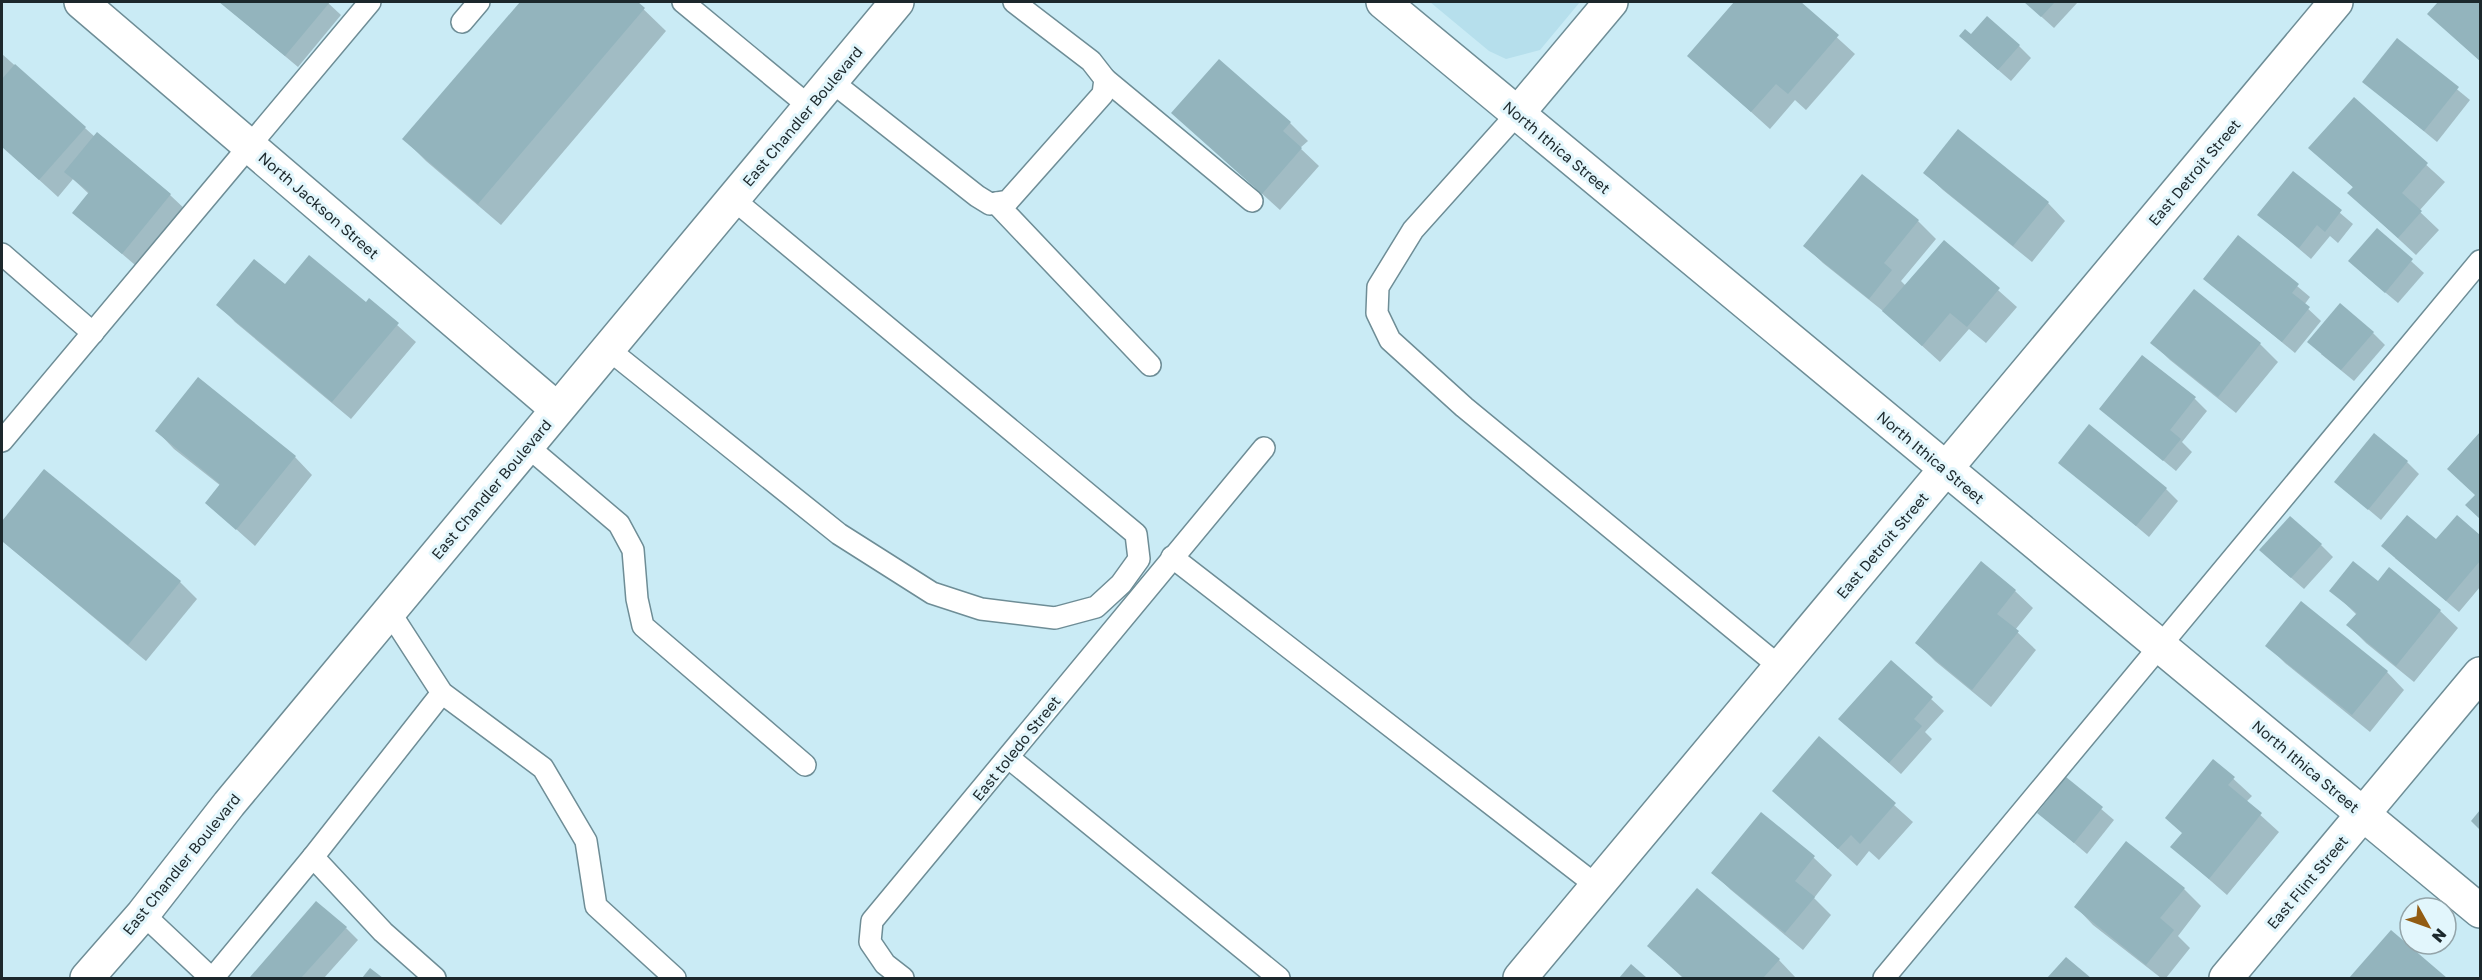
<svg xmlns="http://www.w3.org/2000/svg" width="2482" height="980" font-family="'Golos Text',sans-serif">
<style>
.built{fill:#b6dfec}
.shadow{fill:#0003}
.building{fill:#93b4bd}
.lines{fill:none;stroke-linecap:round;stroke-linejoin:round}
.service-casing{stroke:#6e8d96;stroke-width:24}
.minor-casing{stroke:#6e8d96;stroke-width:36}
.secondary-casing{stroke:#6e8d96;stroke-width:36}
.service{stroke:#fff;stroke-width:21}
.minor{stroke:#fff;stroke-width:33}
.secondary{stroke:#fff;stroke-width:33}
.labels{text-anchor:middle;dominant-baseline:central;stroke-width:6;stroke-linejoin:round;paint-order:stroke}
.street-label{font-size:15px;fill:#1c282c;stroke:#e2f6fc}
</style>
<rect width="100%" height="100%" fill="#caebf5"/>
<polygon class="built" points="1430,2 1580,2 1540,50 1506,59 1489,51"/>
<g class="shadow">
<polygon points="220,2 327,2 341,15 298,67"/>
<polygon points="522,2 636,2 666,31 501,225 426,161 404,139"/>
<polygon points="1736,2 1798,2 1855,54 1806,110 1795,100 1770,129 1689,56"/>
<polygon points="2025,2 2078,2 2054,28"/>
<polygon points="2440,2 2480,2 2480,61 2429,14"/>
<polygon points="1971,36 2019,46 2031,58 2011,81 1973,48"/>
<polygon points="2397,40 2470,100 2437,142 2364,82"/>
<polygon points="2,54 95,137 170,195 188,212 141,270 74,213 89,194 73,179 58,197 2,146"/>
<polygon points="2354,99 2445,182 2419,211 2439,230 2416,255 2349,193 2354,188 2310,148"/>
<polygon points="1173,113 1290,123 1308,141 1300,148 1319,166 1280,210"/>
<polygon points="1925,173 2048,203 2065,221 2032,262 1943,190"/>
<polygon points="2293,173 2353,224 2338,243 2330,236 2311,259 2259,215"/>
<polygon points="1918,221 1936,239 1901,281 1906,286 1944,242 2017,307 1986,343 1969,329 1940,362 1888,315 1823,263 1805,246"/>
<polygon points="2377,230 2424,273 2398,303 2362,273"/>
<polygon points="2239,237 2310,297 2304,305 2321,321 2295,353 2205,279"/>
<polygon points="285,286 366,304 369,300 416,342 351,419 235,322 218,304"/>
<polygon points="2373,333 2385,345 2354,381 2321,354"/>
<polygon points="2152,343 2260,344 2278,362 2236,413 2170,360"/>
<polygon points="2195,399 2207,411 2182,442 2192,452 2176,471 2101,409"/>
<polygon points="157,431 295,457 312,475 255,546 207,503 221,486 174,449"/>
<polygon points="2480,434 2480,518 2467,505 2476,495 2449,469"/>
<polygon points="2060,462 2166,489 2178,501 2149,537"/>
<polygon points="2407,462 2419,474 2381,520 2336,482"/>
<polygon points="44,471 180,582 197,599 146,661 2,541 2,523"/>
<polygon points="2457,517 2480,537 2480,587 2459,612 2395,558 2436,541"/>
<polygon points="2321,545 2333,557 2304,589 2273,562"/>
<polygon points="2389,569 2440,611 2458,628 2414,682 2366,643 2348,625 2357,615 2331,590 2378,583"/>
<polygon points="2015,591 2033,608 2015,630 2036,650 1991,707 1935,661 1917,643"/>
<polygon points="2267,645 2387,672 2404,690 2370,732 2285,663"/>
<polygon points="1891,662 1944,711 1925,732 1932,739 1901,774 1853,731"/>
<polygon points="1820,739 1913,822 1879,860 1869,851 1857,866 1774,791"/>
<polygon points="2214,761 2252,796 2246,802 2279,832 2227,895 2172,847 2183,834"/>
<polygon points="2066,779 2114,820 2087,854 2039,813"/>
<polygon points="1761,814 1814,858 1832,875 1814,898 1831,915 1803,950 1731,890 1713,873"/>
<polygon points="2184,889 2201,906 2178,936 2190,948 2166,978 2161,978 2093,925 2076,907"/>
<polygon points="346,928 358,940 324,978 254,978 252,977"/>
<polygon points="2391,932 2445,978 2351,978"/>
<polygon points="1649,946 1779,960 1796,978 1683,978"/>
<polygon points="2066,959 2088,978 2049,978"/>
</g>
<g class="building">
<polygon points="219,2 330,2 285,56"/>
<polygon points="520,2 638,2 645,8 478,204 402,139"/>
<polygon points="1734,2 1801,2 1839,35 1788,94 1776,84 1751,112 1687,56"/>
<polygon points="2024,2 2055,2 2041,17"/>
<polygon points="2438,2 2480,2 2480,61 2427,14"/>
<polygon points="1987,16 2020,45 1998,70 1959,36 1965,29 1971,34"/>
<polygon points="2397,38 2459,87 2424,131 2362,82"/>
<polygon points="1219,59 1291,122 1283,131 1302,148 1262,194 1171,113"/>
<polygon points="15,64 86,127 39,180 2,147 2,79"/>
<polygon points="2354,97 2428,163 2402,193 2422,211 2398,238 2347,193 2353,187 2308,148"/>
<polygon points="1958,129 2049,202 2013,246 1923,173"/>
<polygon points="97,132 171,194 122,254 72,213 89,192 64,172"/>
<polygon points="2293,171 2342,210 2325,232 2317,225 2299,248 2257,215"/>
<polygon points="1862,174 1919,220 1884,263 1892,270 1869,299 1803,246"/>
<polygon points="2377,228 2413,259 2385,293 2348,261"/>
<polygon points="2238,235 2299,284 2292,293 2310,307 2282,342 2203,279"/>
<polygon points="1944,240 2000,288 1967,327 1950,313 1922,346 1882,311"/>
<polygon points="309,255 366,302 369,298 399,323 332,402 216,305 254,259 285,284"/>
<polygon points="2194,289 2261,343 2218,397 2150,343"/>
<polygon points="2340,303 2374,332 2341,370 2307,342"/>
<polygon points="2142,355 2196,397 2170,430 2181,439 2163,461 2099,409"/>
<polygon points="198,377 296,456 236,530 205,503 220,484 155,431"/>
<polygon points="2089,424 2167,488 2136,526 2058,463"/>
<polygon points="2480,432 2480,519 2465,505 2475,495 2447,469"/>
<polygon points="2374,433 2408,461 2368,510 2334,482"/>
<polygon points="44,469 181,581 128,645 2,541 2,521"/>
<polygon points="2407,515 2436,539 2457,515 2480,535 2480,561 2446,601 2381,546"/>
<polygon points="2290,516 2322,544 2291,578 2259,550"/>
<polygon points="1981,561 2016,590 1997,614 2019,631 1972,690 1915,643"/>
<polygon points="2353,561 2378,581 2389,567 2441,610 2396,666 2346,625 2357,613 2329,591"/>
<polygon points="2301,601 2388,671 2352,715 2265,646"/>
<polygon points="1891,660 1933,697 1914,719 1922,726 1889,763 1838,719"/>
<polygon points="1819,736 1896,803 1860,844 1851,835 1838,849 1772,791"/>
<polygon points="2213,759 2235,777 2228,785 2262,813 2209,879 2170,847 2182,833 2165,818"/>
<polygon points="2066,777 2103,807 2074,843 2037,813"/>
<polygon points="2480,810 2480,830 2471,821"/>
<polygon points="1761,812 1815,856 1795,881 1815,897 1785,933 1711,873"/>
<polygon points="2126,841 2185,888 2160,918 2174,930 2146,965 2074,907"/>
<polygon points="1697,888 1780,959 1763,978 1684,978 1647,946"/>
<polygon points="316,901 347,927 301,978 252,978 250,977"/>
<polygon points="2391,930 2447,978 2349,978"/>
<polygon points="2066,957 2091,978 2047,978"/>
<polygon points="1631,964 1647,978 1619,978"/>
<polygon points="370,968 383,978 362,978"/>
</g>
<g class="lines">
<defs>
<g id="service">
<polyline points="683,2 810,107"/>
<polyline points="462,22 479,2"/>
<polyline points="1105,79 1252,201"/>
<polyline points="831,81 977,196 990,204 1008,201 1103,94 1105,79 1091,61 1014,2"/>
<polyline points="1517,114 1413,230 1378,287 1377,313 1390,340 1464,407 1780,667"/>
<polyline points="996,203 1150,365"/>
<polyline points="2,254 93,333"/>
<polyline points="608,349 839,534 932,593 981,609 1055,618 1096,607 1121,584 1139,559 1136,534 733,199"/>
<polyline points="2,441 370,2"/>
<polyline points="527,446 619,524 633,550 637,599 643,626 805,765"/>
<polyline points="1172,557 1597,886"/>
<polyline points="389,611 442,693 543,768 586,841 596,906 675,978"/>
<polyline points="1009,758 1279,978"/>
<polyline points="313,857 442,693"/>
<polyline points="143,914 211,978"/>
<polyline points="213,978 313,857 383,932 435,978"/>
<polyline points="903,978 885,964 870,942 872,921 1264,448"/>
<polyline points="1884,978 2480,261"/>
</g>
<g id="minor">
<polyline points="81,2 557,409"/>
<polyline points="1383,2 2480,911"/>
<polyline points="1517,114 1611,2"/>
<polyline points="1520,978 2336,2"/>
<polyline points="2226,978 2480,674"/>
</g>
<polyline id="secondary" points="87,978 143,914 229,804 897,2"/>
</defs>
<use href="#service" class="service-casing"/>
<use href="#minor" class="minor-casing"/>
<use href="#secondary" class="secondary-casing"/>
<use href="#service" class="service"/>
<use href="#minor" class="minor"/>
<use href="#secondary" class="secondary"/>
</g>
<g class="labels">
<g class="street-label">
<text transform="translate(802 116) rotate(-50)">East Chandler Boulevard</text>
<text transform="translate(1557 147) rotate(40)">North Ithica Street</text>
<text transform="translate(2194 172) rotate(-50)">East Detroit Street</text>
<text transform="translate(319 205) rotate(41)">North Jackson Street</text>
<text transform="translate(1931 457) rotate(40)">North Ithica Street</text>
<text transform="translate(491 489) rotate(-50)">East Chandler Boulevard</text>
<text transform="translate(1882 545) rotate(-50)">East Detroit Street</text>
<text transform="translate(1016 748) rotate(-51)">East toledo Street</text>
<text transform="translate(2306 766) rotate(40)">North Ithica Street</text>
<text transform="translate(181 864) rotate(-51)">East Chandler Boulevard</text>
<text transform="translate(2307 882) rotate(-50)">East Flint Street</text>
</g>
</g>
<rect width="2482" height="980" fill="none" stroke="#1c282c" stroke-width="6"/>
<g transform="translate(2428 926) rotate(130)"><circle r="28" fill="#e2f6fc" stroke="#93a4a9" stroke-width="1.5"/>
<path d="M0-4.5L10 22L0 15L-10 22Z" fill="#925c13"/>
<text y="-9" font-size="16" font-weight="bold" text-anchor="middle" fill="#1c282c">N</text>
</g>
</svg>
